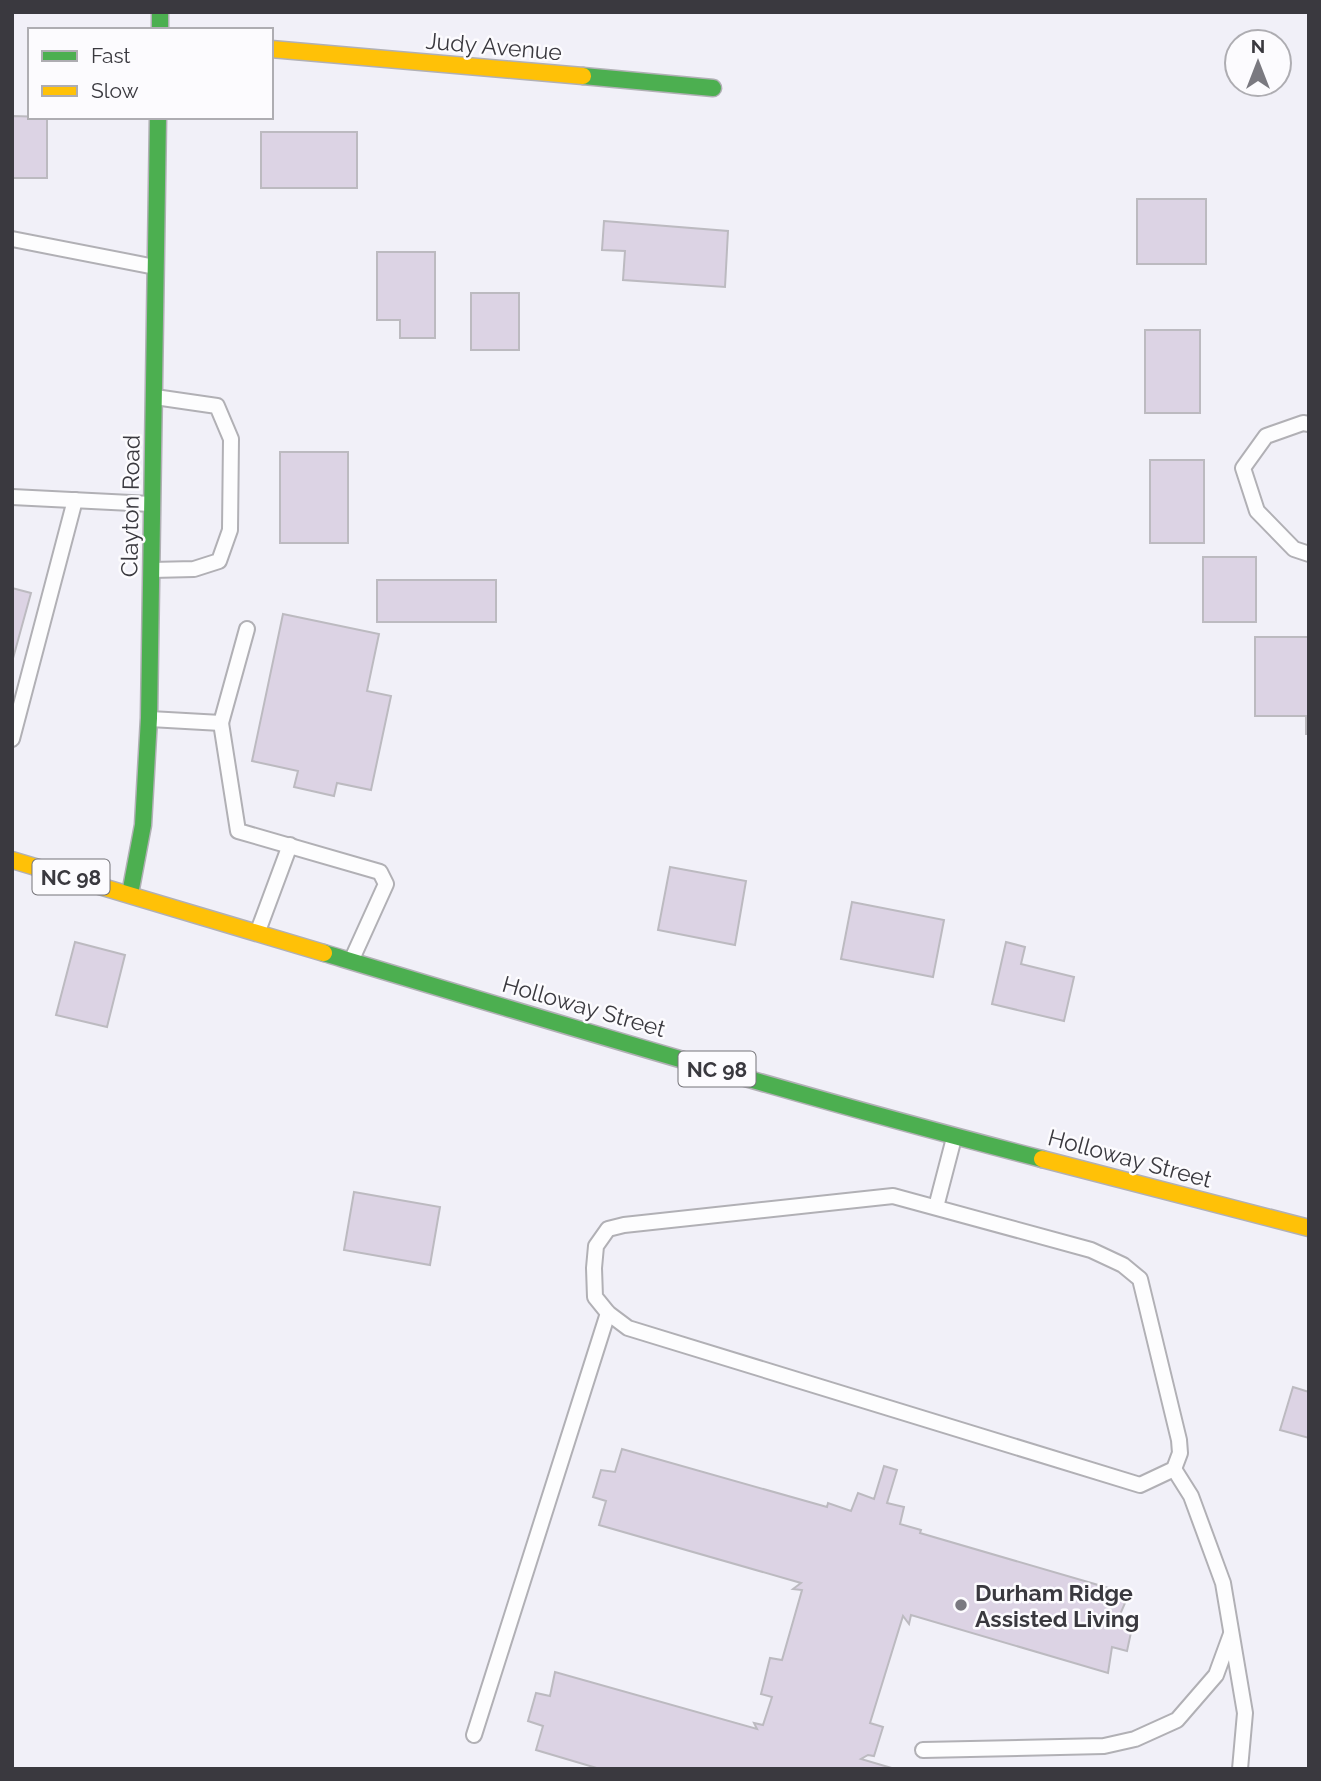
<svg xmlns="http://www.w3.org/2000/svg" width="1321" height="1781" font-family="Raleway,sans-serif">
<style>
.building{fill:#dcd3e4;stroke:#bcbac0;stroke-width:2}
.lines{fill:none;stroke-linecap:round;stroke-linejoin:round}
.lane-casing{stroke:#b1b0b5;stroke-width:18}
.fast-casing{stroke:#b1b0b5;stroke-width:19}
.slow-casing{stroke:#b1b0b5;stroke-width:19}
.lane{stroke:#fdfdfe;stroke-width:14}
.fast{stroke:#4caf50;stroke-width:16}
.slow{stroke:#ffc107;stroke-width:16}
.poi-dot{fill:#7a7980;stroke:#fcfbfe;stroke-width:2.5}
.labels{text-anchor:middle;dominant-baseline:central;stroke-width:5;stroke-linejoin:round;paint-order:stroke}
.shield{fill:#fcfbfe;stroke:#747378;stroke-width:2}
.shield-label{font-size:21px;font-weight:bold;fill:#3a393f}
.street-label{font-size:23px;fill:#3a393f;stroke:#fcfbfe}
.poi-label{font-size:23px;font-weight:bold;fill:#3a393f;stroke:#fcfbfe;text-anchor:start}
</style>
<rect width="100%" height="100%" fill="#f1f0f8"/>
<g class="building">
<polygon points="12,116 47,117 47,178 12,178"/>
<rect x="261" y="132" width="96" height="56"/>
<rect x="1137" y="199" width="69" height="65"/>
<polygon points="604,221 728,231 725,287 623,280 625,251 602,250"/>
<polygon points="377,252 435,252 435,338 400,338 400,320 377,320"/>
<rect x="471" y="293" width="48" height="57"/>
<rect x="1145" y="330" width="55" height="83"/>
<rect x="280" y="452" width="68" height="91"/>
<rect x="1150" y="460" width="54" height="83"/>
<rect x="1203" y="557" width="53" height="65"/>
<rect x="377" y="580" width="119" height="42"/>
<polygon points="12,588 31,593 12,662"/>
<polygon points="283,614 379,634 367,691 391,696 371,790 337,783 334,796 294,787 298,771 252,761"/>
<polygon points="1255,637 1309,637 1309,734 1306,734 1306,716 1255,716"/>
<polygon points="670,867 746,881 735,945 658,930"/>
<polygon points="852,902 944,920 933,977 841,959"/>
<polygon points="75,942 125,955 107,1027 56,1015"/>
<polygon points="1006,942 1025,947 1021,964 1074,977 1064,1021 992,1004"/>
<polygon points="354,1192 440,1207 430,1265 344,1250"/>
<polygon points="1293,1387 1309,1392 1309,1438 1280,1430"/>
<polygon points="622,1449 827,1507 828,1503 851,1511 858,1493 874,1499 884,1466 897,1470 887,1503 904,1507 900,1524 921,1530 920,1533 1129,1594 1118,1619 1133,1623 1127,1651 1112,1647 1108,1673 911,1615 909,1624 903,1616 870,1723 883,1727 874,1756 868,1755 861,1759 895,1769 600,1769 536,1750 543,1726 528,1721 536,1693 550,1696 555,1672 757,1729 754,1723 763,1725 772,1697 761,1694 770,1658 782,1660 802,1590 793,1589 801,1583 599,1525 606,1501 593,1497 601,1470 615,1472"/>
</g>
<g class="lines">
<defs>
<g id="lane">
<polyline points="12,239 155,267"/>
<polyline points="1309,424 1303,423 1266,436 1243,468 1257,511 1294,549 1309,554"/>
<polyline points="12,497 151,504"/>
<polyline points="152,570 194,569 219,561 230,530 231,439 217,406 155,397"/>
<polyline points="150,719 221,723 247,629"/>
<polyline points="221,723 238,831 380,872 386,884 352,959"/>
<polyline points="12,739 75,500"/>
<polyline points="258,931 290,845"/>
<polygon points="893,1196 1091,1250 1123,1265 1140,1279 1179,1440 1180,1453 1174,1469 1140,1485 628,1328 608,1313 595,1297 594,1268 596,1246 608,1229 624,1225"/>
<polyline points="936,1207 954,1138"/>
<polyline points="1174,1469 1191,1496 1223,1583 1245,1713 1240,1769"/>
<polyline points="474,1735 608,1313"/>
<polyline points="923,1750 1104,1746 1135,1739 1177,1720 1216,1675 1231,1634"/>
</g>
<g id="fast">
<polyline points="160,12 160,30"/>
<polyline points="583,76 713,88"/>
<polyline points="130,894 143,825 149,718 158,117"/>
<path d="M324 953C563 1025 801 1097 1042 1159"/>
</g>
<g id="slow">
<polyline points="271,49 583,76"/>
<polyline points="12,860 324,953"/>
<polyline points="1042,1159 1309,1228"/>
</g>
</defs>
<use href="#lane" class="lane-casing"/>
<use href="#fast" class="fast-casing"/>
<use href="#slow" class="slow-casing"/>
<use href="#lane" class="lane"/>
<use href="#fast" class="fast"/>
<use href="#slow" class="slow"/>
</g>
<circle class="poi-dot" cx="961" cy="1605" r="7"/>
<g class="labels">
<g class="shield">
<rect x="32.5" y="859.5" width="77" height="35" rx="5"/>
<rect x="678.5" y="1051.5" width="77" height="35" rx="5"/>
</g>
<g class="shield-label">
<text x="71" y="877">NC 98</text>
<text x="717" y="1069">NC 98</text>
</g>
<g class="street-label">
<text transform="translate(494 46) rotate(5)">Judy Avenue</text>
<text transform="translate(130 506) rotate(-89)">Clayton Road</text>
<text transform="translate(584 1006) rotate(16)">Holloway Street</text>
<text transform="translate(1130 1158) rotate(15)">Holloway Street</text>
</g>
<g class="poi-label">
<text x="975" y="1592">Durham Ridge<tspan x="975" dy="26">Assisted Living</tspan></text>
</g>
</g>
<rect width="1321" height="1781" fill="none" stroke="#3a393f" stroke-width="28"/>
<rect x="28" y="28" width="245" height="91" fill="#fcfbfe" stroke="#aeadb2" stroke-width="2"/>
<rect x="42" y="51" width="35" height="10" fill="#4caf50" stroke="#aeadb2" stroke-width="2"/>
<text x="91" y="63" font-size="21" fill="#3a393f">Fast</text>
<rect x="42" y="86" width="35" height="10" fill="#ffc107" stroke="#aeadb2" stroke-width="2"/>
<text x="91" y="98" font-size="21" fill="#3a393f">Slow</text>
<g transform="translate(1258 63)"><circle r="33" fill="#fcfbfe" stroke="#aeadb2" stroke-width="2"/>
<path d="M0-5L12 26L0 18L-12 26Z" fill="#7a7980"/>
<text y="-10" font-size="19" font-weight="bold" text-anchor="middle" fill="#3a393f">N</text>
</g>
</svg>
